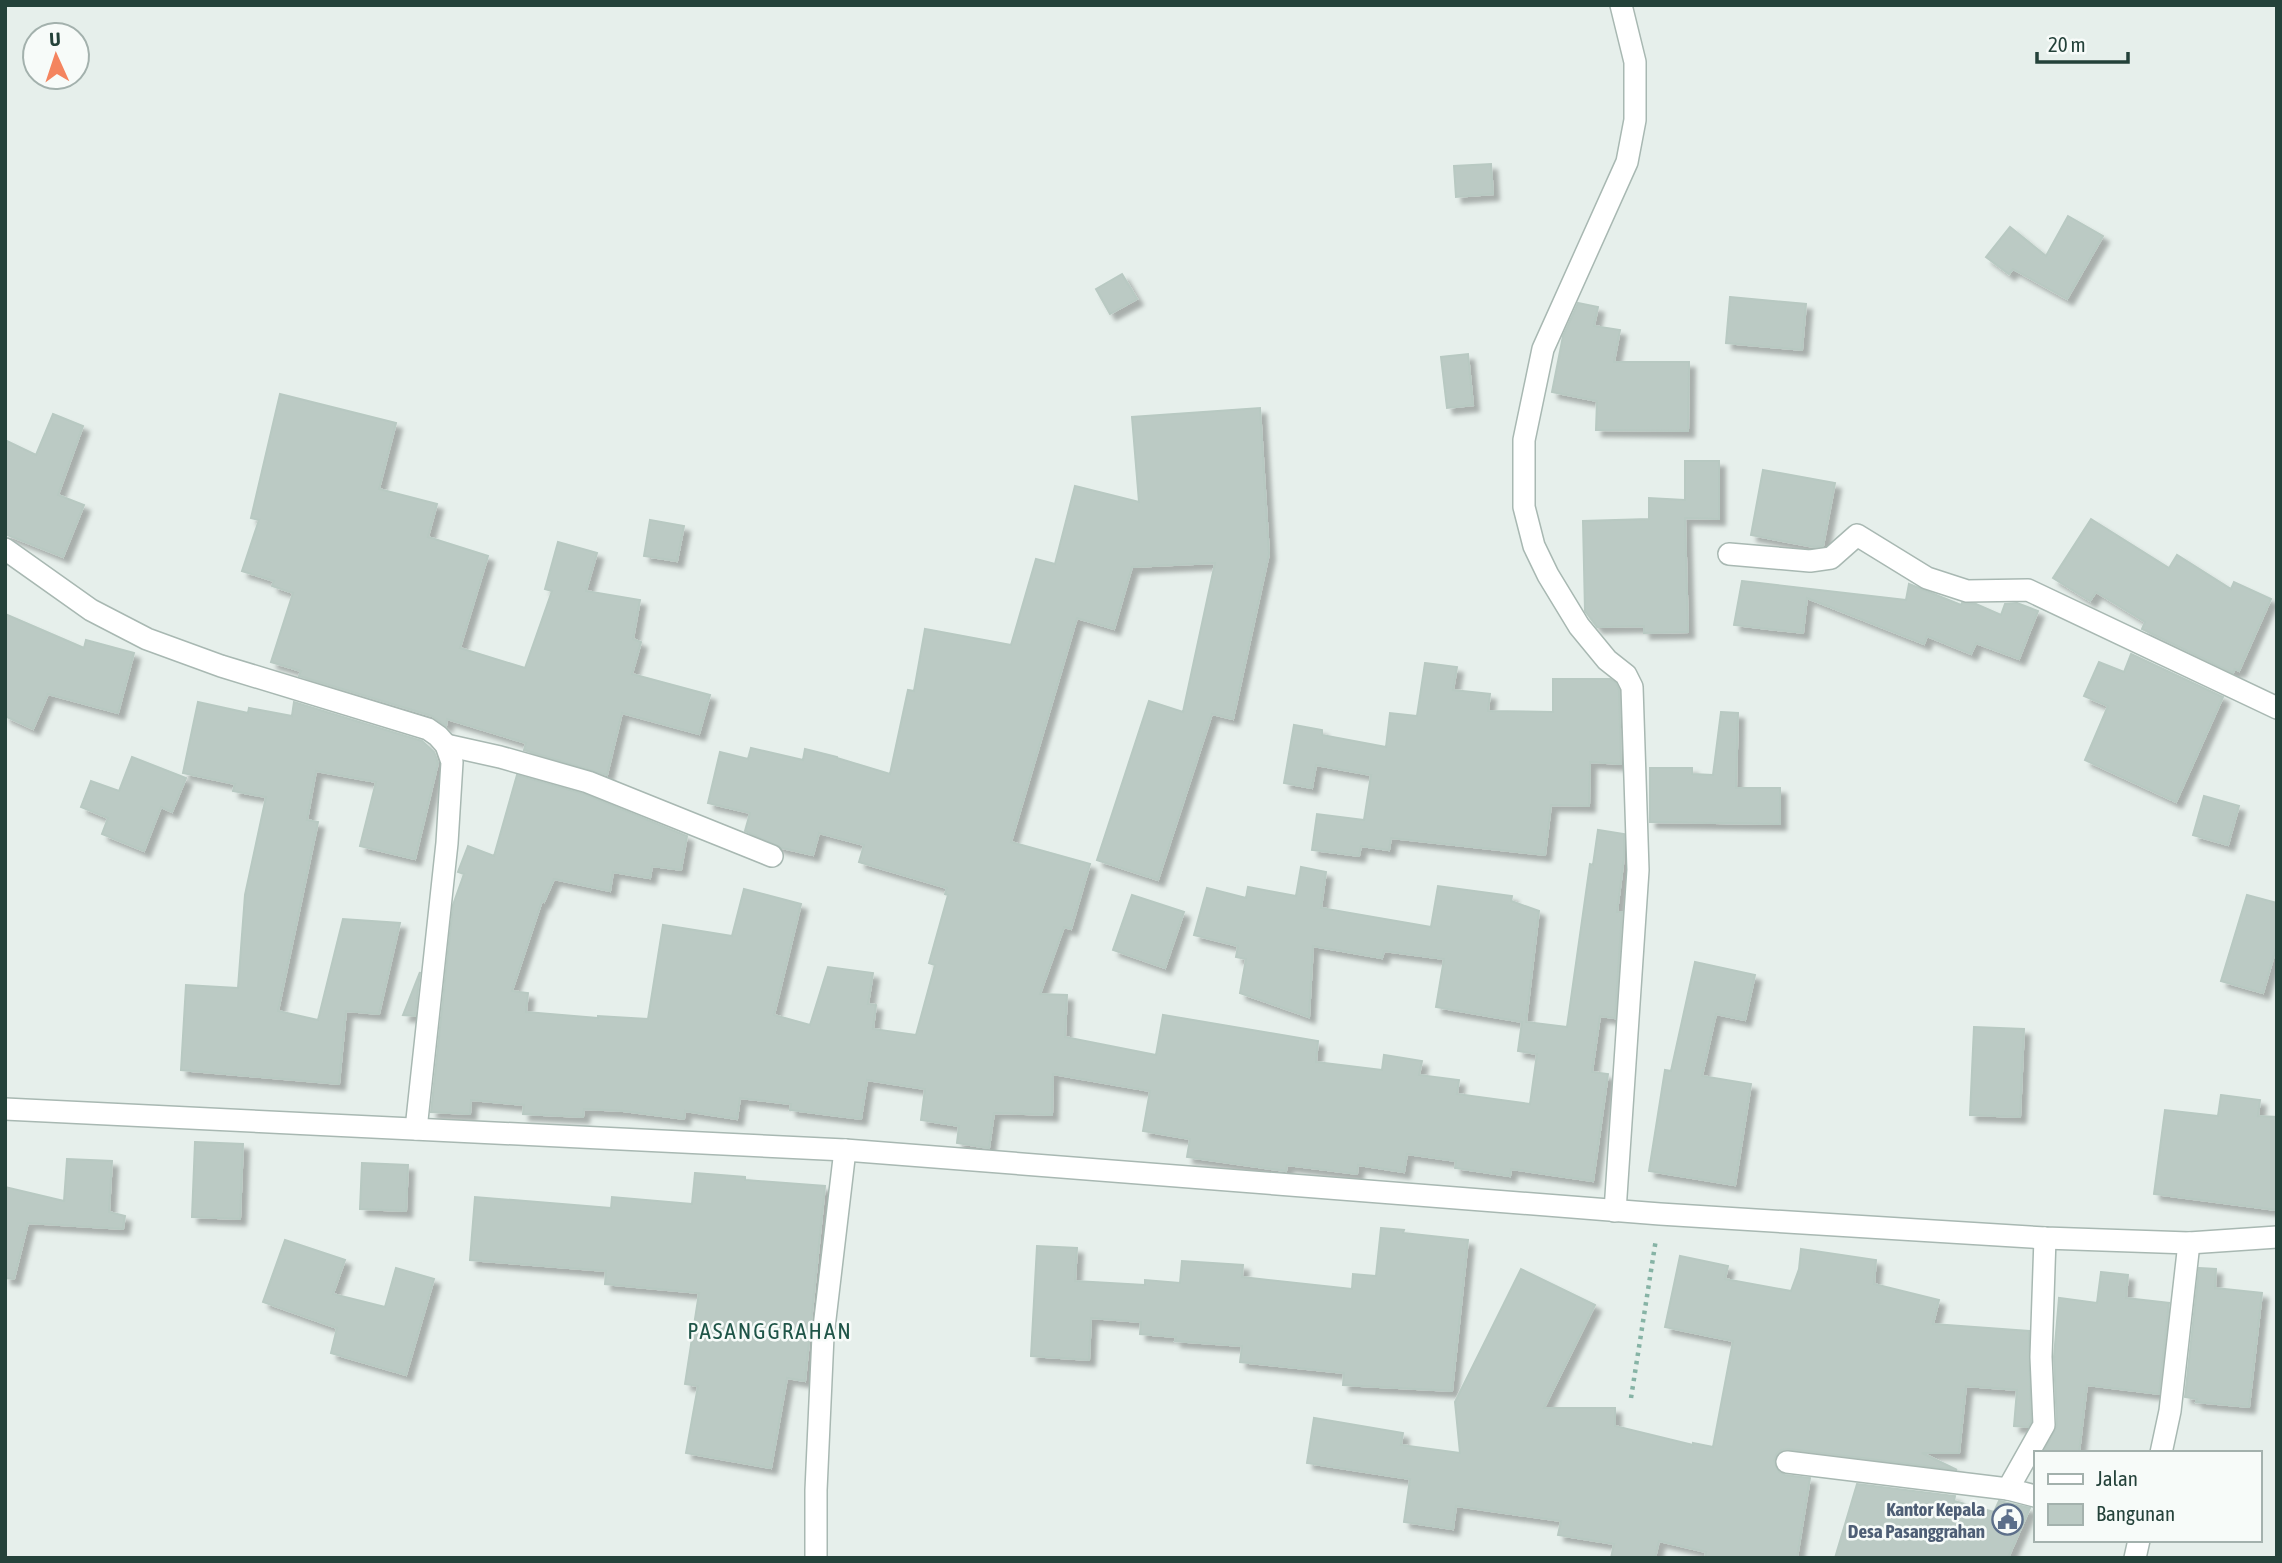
<svg xmlns="http://www.w3.org/2000/svg" width="2282" height="1563" font-family="'Asap Condensed',sans-serif">
<style>
.building{fill:#bbcac4;stroke:#b8c9c2;stroke-width:2;filter:url(#shadow)}
.lines{fill:none;stroke-linecap:round;stroke-linejoin:round}
.minor-casing{stroke:#a8b8b2;stroke-width:24}
.path{stroke:#86b3a5;stroke-width:4.5;stroke-dasharray:3.5 5;stroke-linecap:butt}
.minor{stroke:#fff;stroke-width:21}
.labels{text-anchor:middle;dominant-baseline:central;stroke-width:5;stroke-linejoin:round;paint-order:stroke}
.service-label{font-size:19px;font-weight:bold;fill:#4e5e75;stroke:#f7fbf9;text-anchor:end}
.quarter-label{font-size:23px;letter-spacing:2px;fill:#1f5548;stroke:#f7fbf9}
</style>
<defs>
<filter id="shadow"><feDropShadow dx="6" dy="6" stdDeviation="2" flood-color="#0004"/></filter>
</defs>
<rect width="100%" height="100%" fill="#e6efeb"/>
<g class="building">
<polygon points="1491,164 1493,194 1456,197 1454,166"/>
<polygon points="2068,216 2103,236 2067,299 2013,269 2009,274 1986,257 2010,227 2046,256"/>
<polygon points="1122,274 1137,299 1110,314 1096,289"/>
<polygon points="1730,297 1806,304 1802,350 1726,343"/>
<polygon points="1578,303 1598,307 1594,326 1620,330 1614,362 1689,362 1688,431 1596,430 1597,401 1552,392 1563,336"/>
<polygon points="1468,354 1473,405 1447,408 1441,357"/>
<polygon points="280,394 396,423 379,489 437,504 428,537 488,556 460,648 525,668 552,591 545,589 558,542 597,553 586,591 640,600 633,639 641,642 632,674 710,695 699,734 622,713 607,775 524,750 526,743 447,719 446,726 432,716 299,676 301,671 271,662 293,593 272,586 274,581 242,571 259,520 251,518"/>
<polygon points="1260,408 1269,554 1233,719 1212,714 1158,880 1097,860 1149,701 1183,712 1215,563 1132,567 1114,629 1077,618 1011,842 1090,864 1071,929 1064,927 1040,994 1067,995 1065,1037 1156,1055 1163,1015 1318,1041 1316,1062 1382,1070 1384,1055 1422,1061 1419,1075 1459,1080 1457,1094 1530,1104 1537,1054 1518,1051 1522,1022 1436,1007 1444,959 1384,951 1382,958 1313,946 1309,1017 1240,993 1246,959 1236,957 1238,946 1194,935 1207,888 1246,898 1248,887 1296,896 1301,867 1326,872 1321,908 1431,927 1438,886 1512,896 1511,901 1539,911 1526,1022 1567,1027 1590,864 1593,865 1598,830 1624,834 1624,857 1617,912 1622,912 1615,1018 1600,1016 1592,1072 1608,1074 1593,1181 1511,1169 1510,1176 1455,1168 1456,1161 1407,1154 1404,1172 1358,1165 1357,1174 1287,1165 1286,1171 1187,1157 1190,1139 1143,1131 1150,1091 1053,1074 1052,1115 994,1113 989,1148 957,1143 959,1126 921,1120 925,1089 867,1080 861,1119 790,1110 791,1104 740,1098 737,1119 685,1111 684,1119 623,1111 584,1109 583,1117 523,1114 524,1105 471,1100 470,1114 431,1112 453,905 464,874 458,872 468,846 494,856 517,775 584,794 687,836 681,870 652,866 650,878 613,872 610,891 554,879 544,902 542,901 512,991 528,993 526,1012 598,1018 598,1016 648,1019 663,925 732,936 744,889 801,904 774,1015 810,1025 828,967 873,973 868,1004 876,1005 873,1029 916,1035 935,965 929,963 948,895 945,894 947,888 859,862 864,845 819,833 813,855 782,848 745,831 750,813 708,803 720,752 748,759 751,748 803,760 805,749 837,757 837,758 890,774 908,690 914,691 925,629 1011,645 1036,559 1055,564 1075,486 1139,502 1132,417"/>
<polygon points="53,414 83,426 58,495 84,505 63,557 5,534 5,440 36,455"/>
<polygon points="1685,461 1719,461 1719,519 1685,518 1688,632 1644,633 1644,626 1597,627 1585,611 1583,521 1649,519 1649,498 1685,500"/>
<polygon points="1763,470 1835,483 1823,546 1814,547 1751,535"/>
<polygon points="2091,519 2169,568 2177,555 2231,589 2234,582 2271,599 2239,671 2235,669 2233,673 2142,629 2145,622 2096,592 2090,601 2053,578"/>
<polygon points="650,520 684,526 677,561 644,556"/>
<polygon points="1742,581 1906,600 1909,584 1961,605 1962,603 1976,604 2001,615 2005,604 2017,603 2038,611 2019,659 1976,643 1971,654 1927,636 1924,644 1807,598 1803,633 1734,625"/>
<polygon points="5,614 84,648 86,640 134,653 118,713 48,694 33,729 5,716"/>
<polygon points="2131,654 2223,697 2176,802 2085,760 2108,706 2084,696 2099,662 2124,672"/>
<polygon points="1425,663 1457,667 1453,690 1490,694 1488,711 1553,712 1553,679 1610,679 1616,683 1619,690 1621,764 1590,762 1589,806 1551,805 1545,855 1391,838 1389,850 1361,846 1359,856 1312,850 1317,814 1364,820 1371,775 1316,765 1312,788 1284,783 1294,725 1322,730 1322,735 1386,747 1390,713 1417,716"/>
<polygon points="198,702 248,713 249,708 292,716 294,702 422,741 434,752 438,763 415,859 360,846 376,782 316,771 307,820 318,822 278,1011 318,1020 343,919 400,923 379,1014 346,1011 339,1084 181,1070 186,985 238,988 245,895 266,797 233,791 235,784 183,773"/>
<polygon points="1721,712 1738,713 1736,788 1780,788 1780,824 1650,822 1650,768 1692,768 1692,774 1713,775"/>
<polygon points="132,757 186,778 172,812 161,807 144,851 102,834 108,818 81,807 91,781 119,791"/>
<polygon points="2204,796 2239,806 2228,845 2193,835"/>
<polygon points="1132,895 1184,912 1165,968 1113,950"/>
<polygon points="2247,895 2277,903 2277,945 2263,993 2221,981"/>
<polygon points="1695,962 1755,975 1745,1020 1716,1014 1702,1076 1751,1084 1735,1185 1649,1171 1665,1070 1671,1071"/>
<polygon points="420,972 415,1016 403,1015"/>
<polygon points="1974,1027 2024,1029 2020,1117 1970,1115"/>
<polygon points="2221,1095 2260,1100 2258,1116 2277,1117 2277,1210 2154,1194 2165,1110 2218,1116"/>
<polygon points="195,1142 243,1144 240,1219 192,1217"/>
<polygon points="67,1159 112,1161 109,1212 125,1216 123,1229 28,1223 14,1279 5,1278 5,1187 64,1201"/>
<polygon points="362,1163 408,1165 406,1211 360,1209"/>
<polygon points="695,1173 745,1177 745,1180 825,1186 805,1381 787,1378 771,1468 686,1453 698,1386 685,1384 699,1293 605,1284 606,1271 470,1260 475,1197 611,1208 612,1197 692,1204"/>
<polygon points="1381,1228 1404,1230 1403,1233 1468,1240 1452,1391 1343,1385 1344,1373 1240,1362 1242,1346 1175,1341 1176,1337 1140,1334 1141,1322 1091,1318 1089,1360 1031,1356 1037,1246 1077,1248 1075,1281 1145,1285 1145,1280 1180,1283 1182,1261 1243,1265 1242,1277 1352,1289 1353,1274 1376,1276"/>
<polygon points="285,1240 345,1260 333,1294 385,1307 396,1268 434,1279 406,1375 331,1353 337,1328 263,1302"/>
<polygon points="1801,1249 1876,1260 1874,1284 1939,1300 1933,1324 2029,1331 2031,1422 2028,1427 2014,1426 2017,1390 1966,1386 1959,1453 1922,1453 1957,1470 1789,1449 1781,1450 1776,1455 1774,1461 1779,1472 1785,1475 1810,1478 1797,1558 1705,1558 1706,1552 1659,1541 1655,1558 1611,1558 1614,1544 1558,1535 1561,1521 1456,1506 1453,1529 1404,1522 1410,1479 1307,1463 1314,1418 1403,1433 1401,1445 1460,1453 1455,1402 1521,1269 1595,1305 1544,1408 1615,1408 1615,1426 1693,1445 1693,1443 1713,1447 1733,1341 1665,1327 1680,1256 1728,1266 1725,1279 1791,1291 1799,1269"/>
<polygon points="2199,1268 2216,1269 2215,1288 2262,1293 2249,1407 2196,1402 2197,1399 2185,1397"/>
<polygon points="2101,1272 2128,1275 2126,1298 2169,1303 2159,1394 2087,1385 2079,1453 2043,1453 2057,1425 2054,1357 2059,1298 2097,1303"/>
<polygon points="1857,1484 1955,1496 1954,1501 1994,1512 1999,1501 2030,1508 2008,1558 1835,1558"/>
</g>
<g class="lines">
<defs>
<g id="minor">
<polyline points="5,549 91,610 147,639 221,666 428,729 438,736 446,745 452,762 447,843 416,1129"/>
<polyline points="1729,554 1810,561 1831,558 1857,535 1927,578 1967,591 2028,590 2277,708"/>
<polyline points="446,745 500,757 588,782 772,856"/>
<polyline points="5,1109 845,1150 1660,1214 2045,1238 2189,1243 2277,1237"/>
<polyline points="1615,1211 1638,870 1632,687 1626,675 1607,660 1579,626 1548,575 1534,546 1524,507 1524,440 1543,349 1627,162 1635,120 1635,62 1621,5"/>
<polyline points="2161,1453 2170,1411 2189,1243"/>
<polyline points="1787,1462 2008,1489"/>
<polyline points="2035,1496 2008,1489 2044,1425 2041,1357 2045,1238"/>
<polyline points="816,1558 816,1490 823,1336 845,1150"/>
<polyline points="2135,1558 2139,1540"/>
</g>
</defs>
<use href="#minor" class="minor-casing"/>
<polyline class="path" points="1631,1398 1656,1239"/>
<use href="#minor" class="minor"/>
</g>
<defs>
<symbol id="civic-ring" viewBox="-11 -11 22 22"><circle r="9.5" fill="#f7fbf9" stroke="#5c6f8a" stroke-width="1.5"/><path d="M-.6-6.5H3V-4.5H.6V-3L4-1V1h2V6H-6V1h2V-1L-.6-3ZM-1.2 2.5V6h2.4V2.5Z" fill="#5c6f8a"/></symbol>
</defs>
<g fill-rule="evenodd">
<use href="#civic-ring" x="1990" y="1502" width="35" height="35"/>
</g>
<g class="labels">
<g class="service-label">
<text x="1985" y="1509">Kantor Kepala<tspan x="1985" dy="22">Desa Pasanggrahan</tspan></text>
</g>
<g class="quarter-label">
<text x="770" y="1331">PASANGGRAHAN</text>
</g>
</g>
<rect width="2282" height="1563" fill="none" stroke="#24423a" stroke-width="14"/>
<rect x="2034" y="1451" width="228" height="91" fill="#f7fbf9" stroke="#a3b1ad" stroke-width="2"/>
<rect x="2048" y="1474" width="35" height="10" fill="#ffffff" stroke="#a3b1ad" stroke-width="2"/>
<text x="2096" y="1486" font-size="21" fill="#24423a">Jalan</text>
<rect x="2048" y="1504" width="35" height="21" fill="#bbcac4" stroke="#a3b1ad" stroke-width="2"/>
<text x="2096" y="1521" font-size="21" fill="#24423a">Bangunan</text>
<g transform="translate(56 56) rotate(357)"><circle r="33" fill="#f7fbf9" stroke="#a3b1ad" stroke-width="2"/>
<path d="M0-5L12 26L0 18L-12 26Z" fill="#f4845f"/>
<text y="-10" font-size="19" font-weight="bold" text-anchor="middle" fill="#24423a">U</text>
</g>
<path d="M2037 52v10h91v-10" fill="none" stroke="#24423a" stroke-width="3.5"/>
<text x="2048" y="52" font-size="21" fill="#24423a" stroke="#f7fbf9" stroke-width="5" paint-order="stroke">20 m</text>
</svg>
